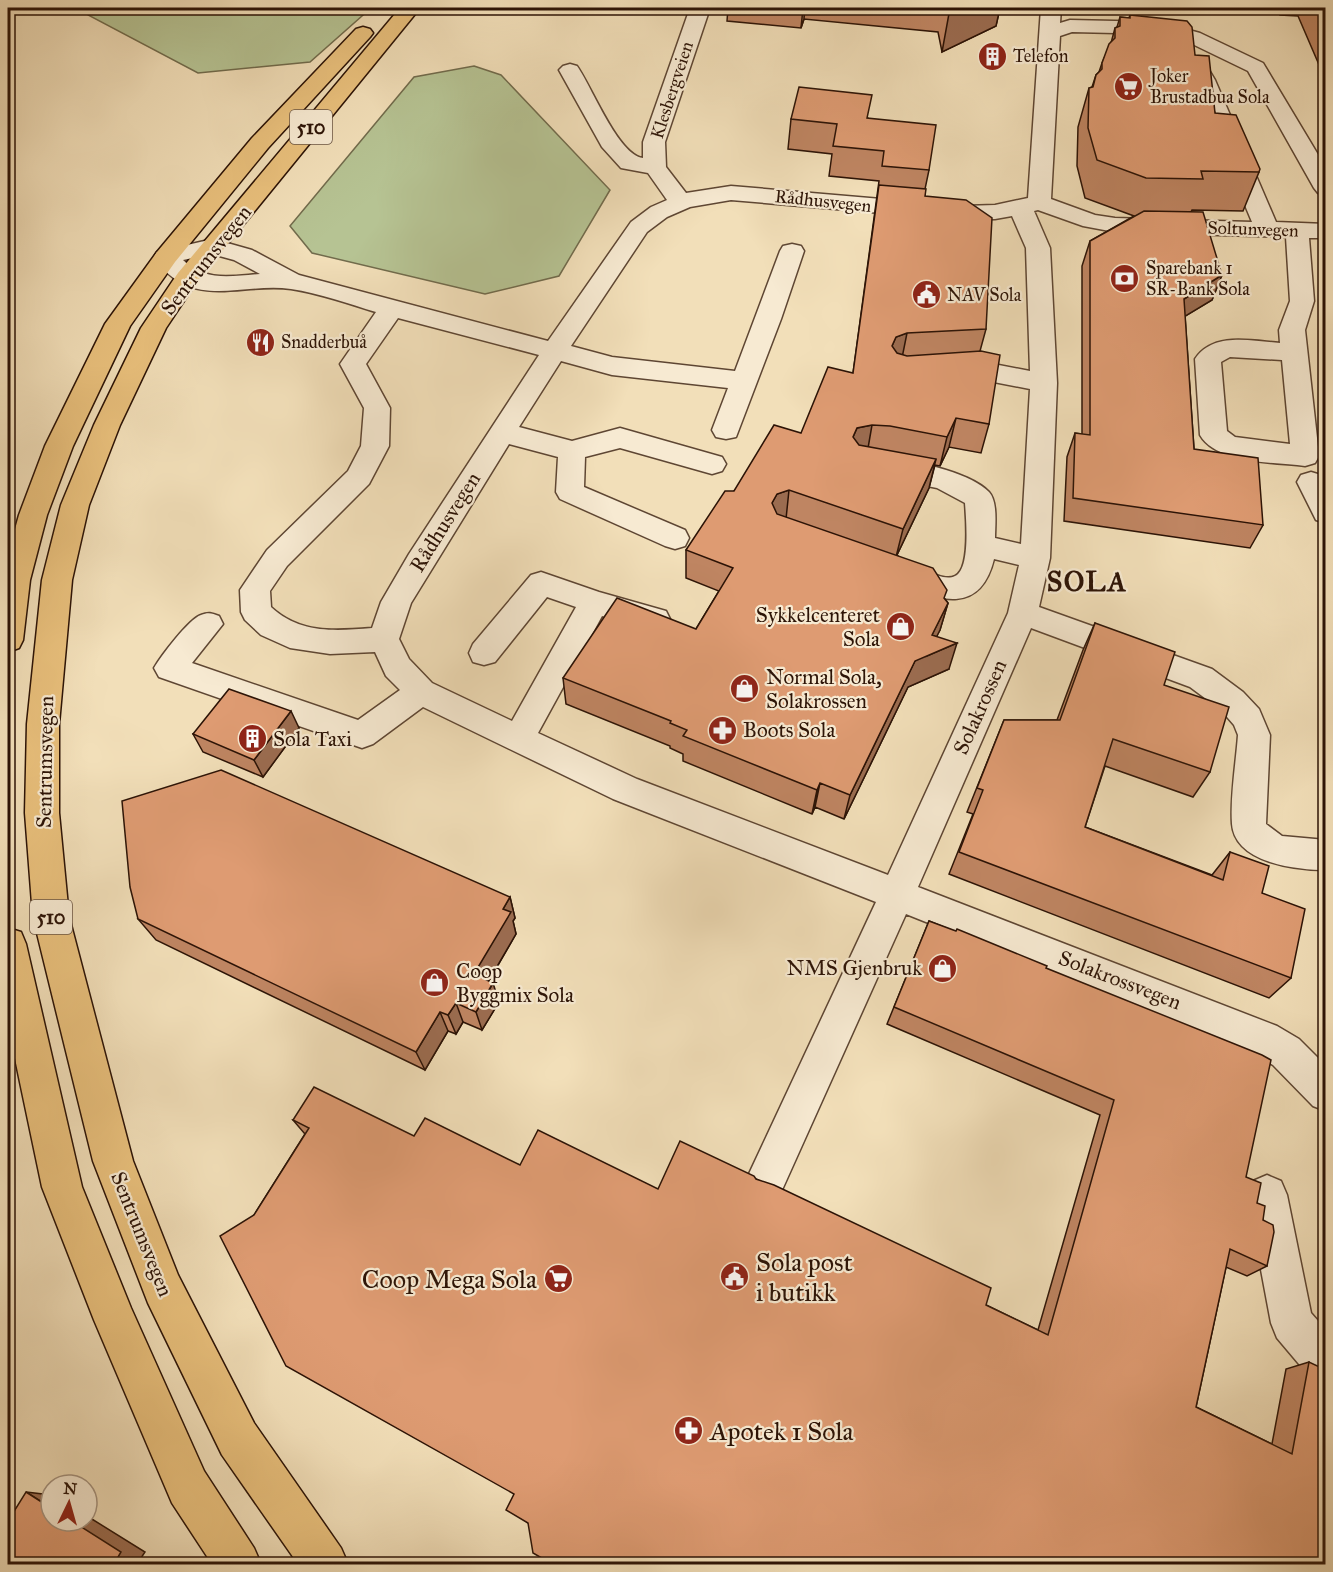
<svg xmlns="http://www.w3.org/2000/svg" width="1333" height="1572" font-family="'IM FELL Great Primer',serif">
<style>
.green{fill:#b6c393;stroke:#716b4c;stroke-width:1.5}
.lines{fill:none;stroke-linecap:round;stroke-linejoin:round}
.minor-casing{stroke:#5e4633;stroke-width:3}
.major-casing{stroke:#2c1306;stroke-width:3}
.minor{fill:#f7ead2;fill-rule:evenodd}
.major{fill:#e9c07c;fill-rule:evenodd}
.wall{fill:#bf8562;stroke:#2c1306;stroke-width:1.5}
.shaded-wall{fill:#9b6c50;stroke:#2c1306;stroke-width:1.5}
.building{fill:#de9b72;stroke:#2c1306;stroke-width:1.5}
.labels{text-anchor:middle;dominant-baseline:central;stroke-width:4.5;stroke-linejoin:round;paint-order:stroke}
.far-poi-label{font-size:18px;fill:#2c1306;stroke:#f7ead2;text-anchor:start}
.far-street-label{font-size:18px;fill:#2c1306;stroke:#f7ead2}
.shield{fill:#f7ead2;stroke:#695443;stroke-width:1.5}
.shield-label{font-size:20px;font-weight:bold;fill:#2c1306}
.street-label{font-size:21px;fill:#2c1306;stroke:#f7ead2}
.poi-label{font-size:21px;fill:#2c1306;stroke:#f7ead2;text-anchor:start}
.near-poi-label{font-size:26px;fill:#2c1306;stroke:#f7ead2;text-anchor:start}
.district-label{font-size:27px;font-weight:bold;letter-spacing:1.5px;fill:#2c1306;stroke:#f7ead2}
</style>
<rect width="100%" height="100%" fill="#f2dfb9"/>
<filter id="stains"><feTurbulence type="fractalNoise" baseFrequency=".00333" numOctaves="4"/><feColorMatrix values="0 0 0 0 .2 0 0 0 0 .09 0 0 0 0 .02 0 0 0 .5 -.17"/></filter>
<radialGradient id="worn" r=".72"><stop offset=".6" stop-color="#630" stop-opacity="0"/><stop offset="1" stop-color="#630" stop-opacity=".3"/></radialGradient>
<g class="green">
<polygon points="83,8 371,8 310,62 198,73 88,15"/>
<polygon points="474,66 501,75 610,190 559,276 485,294 312,253 290,226 414,77"/>
</g>
<g class="lines">
<defs>
<g id="minor">
<path d="M690 8H710L665 142 666 167 686 193 731 186 963 206 995 205 1028 198 1041 8H1061L1060 23 1070 20 1160 22 1200 33 1263 63 1326 168V195L1318 193 1314 188 1248 71 1186 41 1159 34 1072 32 1060 36 1051 199 1095 215 1115 218 1252 222 1186 64 1189 60 1196 58 1203 60 1215 80 1276 222 1326 224V238H1309L1314 301 1305 330 1319 456 1315 463 1305 466C1274 462 1217 464 1200 435L1195 359C1213 331 1253 341 1280 343L1279 330 1290 301 1286 237 1115 232 1083 226 1038 210 1034 211 1050 248 1057 383 1050 558 1039 607 1212 669 1243 692 1259 709 1270 735 1266 824 1282 836 1326 840V870C1296 870 1235 863 1232 824 1230 797 1236 763 1238 735L1234 725 1221 710 1190 687 1031 628 918 887 1277 1026 1299 1039 1326 1066V1111L1313 1106 1273 1065 1251 1052 906 914 782 1190 768 1196 754 1190 748 1176 876 902 613 799 423 707 373 744 362 748 159 677 154 668C161 656 189 619 201 615 208 612 212 613 219 616L223 624 192 663 358 720 400 690 386 676 375 652 330 654 290 648 261 635 245 620 241 612 240 590 267 550 348 471 361 446 364 408 340 364 376 312C349 304 319 293 291 289 240 282 191 312 154 257L157 252 213 239 252 250 299 275 548 341 631 222 651 207 667 200 648 173 621 168 602 147 559 70 563 66 570 64 577 66C592 87 618 155 643 158V142ZM731 200 963 220 995 219 1012 216 1026 248 1030 371 973 360 945 364 941 370 945 376 954 379 973 378 1030 389 1021 544 995 538C995 525 998 502 989 492 971 472 902 455 877 462L873 469 877 476 937 488 965 503C966 518 971 569 955 576 947 580 936 575 928 572 915 567 905 562 892 566L887 574 892 582C933 597 979 620 994 559L1019 565 1008 613 888 875 637 779 538 733 602 616 655 631 666 627 670 619 666 611 599 592 541 572 531 575 473 644 469 653 473 662 484 665 495 662 547 597 576 607 512 721 432 683 409 659 399 639 411 603 509 444 558 457 556 492 560 499 665 546 675 549 685 546 689 538 685 530 584 487 585 457 620 448 712 474 722 471 726 464 722 457 620 428 572 441 519 427 561 361 612 375 728 388 712 430 716 437 726 439 736 437 781 319 804 251 801 246 792 244 783 246 780 251 735 371 612 357 571 346 647 232 667 217 690 207ZM212 254 234 260 260 274C231 276 205 282 183 260ZM398 318 539 355 409 554 381 602 372 628C335 631 300 634 271 607L270 591 287 566 369 484 389 446 390 408 366 364ZM1230 357 1282 360 1290 444 1235 437 1227 431 1221 362Z"/>
<polygon points="1311,472 1321,475 1326,483 1326,523 1316,520 1297,482 1301,475"/>
<polygon points="1267,1175 1281,1181 1287,1195 1311,1313 1326,1330 1326,1379 1304,1370 1277,1338 1271,1323 1247,1195 1253,1181"/>
</g>
<g id="major">
<polygon points="400,8 420,8 196,283 166,328 120,425 89,505 72,580 59,724 59,813 69,917 133,1161 178,1275 254,1423 341,1548 348,1564 298,1564 222,1455 148,1303 93,1161 33,917 25,813 27,724 42,580 61,505 94,425 141,328 178,273"/>
<polygon points="363,27 370,29 373,33 370,37 268,148 175,262 130,326 73,446 47,515 30,580 23,640 19,648 8,652 8,554 19,515 45,446 105,324 157,252 252,138 356,29"/>
<polygon points="8,928 21,932 26,944 82,1187 131,1308 204,1471 254,1548 261,1564 212,1564 172,1503 94,1320 42,1187 8,1025"/>
</g>
</defs>
<use href="#minor" class="minor-casing"/>
<use href="#major" class="major-casing"/>
<use href="#minor" class="minor"/>
<use href="#major" class="major"/>
</g>
<g class="wall">
<polygon points="728,8 1000,8 996,26 942,52 938,32 804,19 801,28 727,21"/>
<polygon points="1273,8 1326,8 1326,74 1323,74 1298,16 1280,15 1279,8"/>
<polygon points="1130,15 1195,55 1215,113 1259,172 1243,211 1192,210 1191,212 1222,275 1212,300 1185,316 1194,449 1263,525 1250,548 1064,521 1067,457 1075,433 1082,434 1082,266 1090,241 1134,216 1085,198 1077,166 1078,127 1089,88 1092,87 1096,75 1099,72 1102,63 1111,43 1115,28 1117,27 1120,17 1129,18"/>
<polygon points="868,118 929,170 925,189 925,196 986,329 980,351 989,424 981,453 949,447 940,466 935,465 929,488 897,555 945,599 948,603 940,630 936,637 949,669 908,687 844,819 815,807 812,814 683,761 683,754 670,748 670,746 566,704 563,678 696,629 719,591 686,578 686,550 734,491 801,433 853,373 879,181 829,176 832,154 788,149 791,119"/>
<polygon points="1095,623 1164,685 1210,772 1193,797 1105,766 1085,827 1212,875 1230,852 1262,893 1291,978 1269,998 949,874 973,814 967,812 1004,720 1057,720 1083,650"/>
<polygon points="299,728 263,777 203,752 193,734"/>
<polygon points="510,897 515,918 513,921 516,934 489,981 499,1002 482,1030 463,1022 456,1034 448,1031 425,1070 156,940 138,919"/>
<polygon points="929,921 1046,968 1246,1177 1263,1220 1267,1266 1247,1276 1226,1267 1196,1407 1272,1444 1286,1369 1309,1362 1326,1564 528,1523 514,1494 254,1215 305,1134 293,1120 414,1136 520,1165 658,1189 756,1179 986,1305 1038,1330 1100,1115 887,1024"/>
</g>
<g class="shaded-wall">
<polygon points="803,8 805,8 804,19 801,28"/>
<polygon points="950,8 1000,8 996,26 942,52"/>
<polygon points="1222,275 1212,300 1174,323 1184,299"/>
<polygon points="907,333 901,363 892,346 896,337"/>
<polygon points="956,418 949,447 940,466 947,437"/>
<polygon points="872,425 867,454 852,457 853,437 857,428"/>
<polygon points="936,459 929,488 896,557 903,529"/>
<polygon points="789,490 786,519 774,522 772,503 777,494"/>
<polygon points="948,603 940,630 927,656 957,643 949,669 908,687 844,819 850,795 915,661 932,635"/>
<polygon points="291,711 299,728 263,777 254,760"/>
<polygon points="820,783 815,807 812,814 817,790"/>
<polygon points="510,897 515,918 513,921 516,934 481,994 474,974 503,909"/>
<polygon points="493,983 499,1002 482,1030 476,1012"/>
<polygon points="456,1003 463,1022 456,1034 448,1015"/>
<polygon points="440,1012 448,1031 425,1070 416,1052"/>
<polygon points="26,1492 51,1495 51,1508"/>
<polygon points="87,1516 145,1552 137,1564 114,1564 72,1521 87,1521"/>
</g>
<g class="building">
<polygon points="1322,8 1326,8 1326,16"/>
<polygon points="1130,15 1187,21 1192,27 1195,55 1209,56 1215,113 1236,115 1260,169 1259,172 1201,171 1203,179 1146,178 1097,160 1088,128 1089,88 1093,87 1096,75 1102,69 1102,63 1109,44 1115,38 1115,28 1120,26 1120,17 1130,18"/>
<polygon points="799,87 872,95 867,118 936,125 929,170 882,166 884,151 833,146 837,124 791,119"/>
<polygon points="879,185 926,189 925,196 966,200 992,218 986,329 907,333 896,337 892,346 897,353 907,356 981,351 1000,355 989,424 956,418 947,437 890,426 872,425 857,428 853,437 859,445 936,459 903,529 789,490 777,494 772,503 777,514 933,568 947,590 944,598 948,603 932,635 957,643 915,661 850,795 820,783 817,790 683,736 687,730 670,723 671,721 563,678 617,598 696,629 733,568 686,550 725,491 734,491 774,425 801,433 828,367 853,373"/>
<polygon points="1144,211 1203,212 1222,275 1184,299 1194,449 1258,458 1263,525 1073,498 1075,433 1090,435 1090,241"/>
<polygon points="1095,623 1175,652 1164,685 1229,707 1210,772 1113,739 1085,827 1223,880 1230,852 1269,866 1262,893 1305,909 1291,978 959,852 983,790 977,788 1004,720 1060,720"/>
<polygon points="229,689 291,711 254,760 193,734"/>
<polygon points="221,770 510,897 503,909 511,912 474,974 493,983 476,1012 456,1003 448,1015 440,1012 416,1052 138,919 130,887 122,801"/>
<polygon points="929,921 956,931 957,929 1047,966 1046,968 1262,1055 1271,1060 1246,1177 1261,1183 1257,1203 1265,1206 1263,1220 1273,1225 1274,1232 1267,1266 1230,1249 1196,1407 1292,1454 1309,1362 1326,1370 1326,1564 552,1564 533,1553 528,1523 506,1510 514,1494 286,1366 220,1236 254,1215 309,1128 293,1120 314,1087 414,1136 425,1118 520,1165 538,1130 658,1189 680,1141 754,1176 756,1179 774,1185 991,1288 986,1305 1048,1335 1114,1100 894,1007"/>
<polygon points="26,1492 51,1508 51,1521 72,1521 121,1552 114,1564 8,1564 8,1521"/>
</g>
<defs>
<symbol id="building-disc" viewBox="-11 -11 22 22"><circle r="9.5" fill="#8f2418" stroke="#f7ead2"/><path d="M-4-6H4V6H1V3H-1V6H-4ZM-2.5-4.3h1.7v1.8h-1.7ZM.8-4.3h1.7v1.8H.8ZM-2.5-1h1.7V.8h-1.7ZM.8-1h1.7V.8H.8Z" fill="#fff"/></symbol>
<symbol id="supermarket-disc" viewBox="-11 -11 22 22"><circle r="9.5" fill="#8f2418" stroke="#f7ead2"/><path d="M-6-5.5h2.5l.6 2H6L4.5 2H-2.5L-4.4-4H-6ZM-1.5 3.2a1.3 1.3 0 1 0 .1 0ZM3 3.2a1.3 1.3 0 1 0 .1 0Z" fill="#fff"/></symbol>
<symbol id="bank-disc" viewBox="-11 -11 22 22"><circle r="9.5" fill="#8f2418" stroke="#f7ead2"/><path d="M-6-4H6V4H-6ZM0-2.3a2.3 2.3 0 1 0 0 4.6a2.3 2.3 0 1 0 0-4.6Z" fill="#fff"/></symbol>
<symbol id="civic-disc" viewBox="-11 -11 22 22"><circle r="9.5" fill="#8f2418" stroke="#f7ead2"/><path d="M-.6-6.5H3V-4.5H.6V-3L4-1V1h2V6H-6V1h2V-1L-.6-3ZM-1.2 2.5V6h2.4V2.5Z" fill="#fff"/></symbol>
<symbol id="restaurant-disc" viewBox="-11 -11 22 22"><circle r="9.5" fill="#8f2418" stroke="#f7ead2"/><path d="M-5-6h1v4h1v-4h1v4h1v-4h1v5L-1.5 .5V6h-2V.5L-5-1ZM5-6V6H3V1.5H1.5Q1.5-4 5-6Z" fill="#fff"/></symbol>
<symbol id="shop-disc" viewBox="-11 -11 22 22"><circle r="9.5" fill="#8f2418" stroke="#f7ead2"/><path d="M-5-2.5h2.3a2.7 3.5 0 0 1 5.4 0H5L5.5 6h-11ZM-1.5-2.5h3a1.5 2.3 0 0 0-3 0Z" fill="#fff"/></symbol>
<symbol id="pharmacy-disc" viewBox="-11 -11 22 22"><circle r="9.5" fill="#8f2418" stroke="#f7ead2"/><path d="M-2-6h4v4h4v4h-4v4h-4v-4h-4v-4h4Z" fill="#fff"/></symbol>
</defs>
<g fill-rule="evenodd">
<use href="#building-disc" x="976" y="40" width="33" height="33"/>
<use href="#supermarket-disc" x="1112" y="70" width="33" height="33"/>
<use href="#bank-disc" x="1108" y="262" width="33" height="33"/>
<use href="#civic-disc" x="910" y="278" width="33" height="33"/>
<use href="#restaurant-disc" x="244" y="326" width="33" height="33"/>
<use href="#shop-disc" x="884" y="610" width="33" height="33"/>
<use href="#shop-disc" x="728" y="672" width="33" height="33"/>
<use href="#pharmacy-disc" x="706" y="714" width="33" height="33"/>
<use href="#building-disc" x="236" y="722" width="33" height="33"/>
<use href="#shop-disc" x="926" y="952" width="33" height="33"/>
<use href="#shop-disc" x="418" y="966" width="33" height="33"/>
<use href="#civic-disc" x="718" y="1260" width="33" height="33"/>
<use href="#supermarket-disc" x="542" y="1262" width="33" height="33"/>
<use href="#pharmacy-disc" x="672" y="1414" width="33" height="33"/>
</g>
<g class="labels">
<g class="far-poi-label">
<text x="1013" y="56">Telefon</text>
<text x="1150" y="76">Joker<tspan x="1150" dy="21">Brustadbua Sola</tspan></text>
<text x="1146" y="268">Sparebank 1<tspan x="1146" dy="21">SR-Bank Sola</tspan></text>
<text x="947" y="295">NAV Sola</text>
<text x="281" y="342">Snadderbuå</text>
</g>
<g class="far-street-label">
<text transform="translate(672 90) rotate(-72)">Klesbergveien</text>
<text transform="translate(823 201) rotate(6)">Rådhusvegen</text>
<text transform="translate(1253 229) rotate(2)">Soltunvegen</text>
</g>
<g class="shield">
<rect x="290" y="110" width="42" height="34" rx="4.5"/>
<rect x="30" y="900" width="42" height="34" rx="4.5"/>
</g>
<g class="shield-label">
<text x="311" y="127">510</text>
<text x="51" y="917">510</text>
</g>
<g class="street-label">
<text transform="translate(206 260) rotate(-52)">Sentrumsvegen</text>
<text transform="translate(445 522) rotate(-58)">Rådhusvegen</text>
<text transform="translate(980 707) rotate(-66)">Solakrossen</text>
<text transform="translate(45 762) rotate(-89)">Sentrumsvegen</text>
<text transform="translate(1120 980) rotate(21)">Solakrossvegen</text>
<text transform="translate(142 1234) rotate(68)">Sentrumsvegen</text>
</g>
<g class="poi-label">
<text x="880" y="615" text-anchor="end">Sykkelcenteret<tspan x="880" dy="24">Sola</tspan></text>
<text x="766" y="677">Normal Sola,<tspan x="766" dy="24">Solakrossen</tspan></text>
<text x="743" y="730">Boots Sola</text>
<text x="273" y="739">Sola Taxi</text>
<text x="922" y="968" text-anchor="end">NMS Gjenbruk</text>
<text x="456" y="971">Coop<tspan x="456" dy="24">Byggmix Sola</tspan></text>
</g>
<g class="near-poi-label">
<text x="756" y="1262">Sola post<tspan x="756" dy="30">i butikk</tspan></text>
<text x="537" y="1279" text-anchor="end">Coop Mega Sola</text>
<text x="710" y="1431">Apotek 1 Sola</text>
</g>
<g class="district-label">
<text x="1087" y="581">SOLA</text>
</g>
</g>
<rect width="1333" height="1572" fill="none" stroke="#f2dfb9" stroke-width="30"/>
<rect x="9" y="9" width="1315" height="1554" fill="none" stroke="#2c1306" stroke-width="3"/>
<rect x="15" y="15" width="1303" height="1542" fill="none" stroke="#2c1306" stroke-width="1.5"/>
<g transform="translate(69 1503) rotate(5)"><circle r="28" fill="#f7ead2" stroke="#a69480" stroke-width="1.5"/>
<path d="M0-4.5L10 22L0 15L-10 22Z" fill="#8f2418"/>
<text y="-9" font-size="16" font-weight="bold" text-anchor="middle" fill="#2c1306">N</text>
</g>
<rect width="100%" height="100%" filter="url(#stains)"/>
<rect width="100%" height="100%" fill="url(#worn)"/>
</svg>
